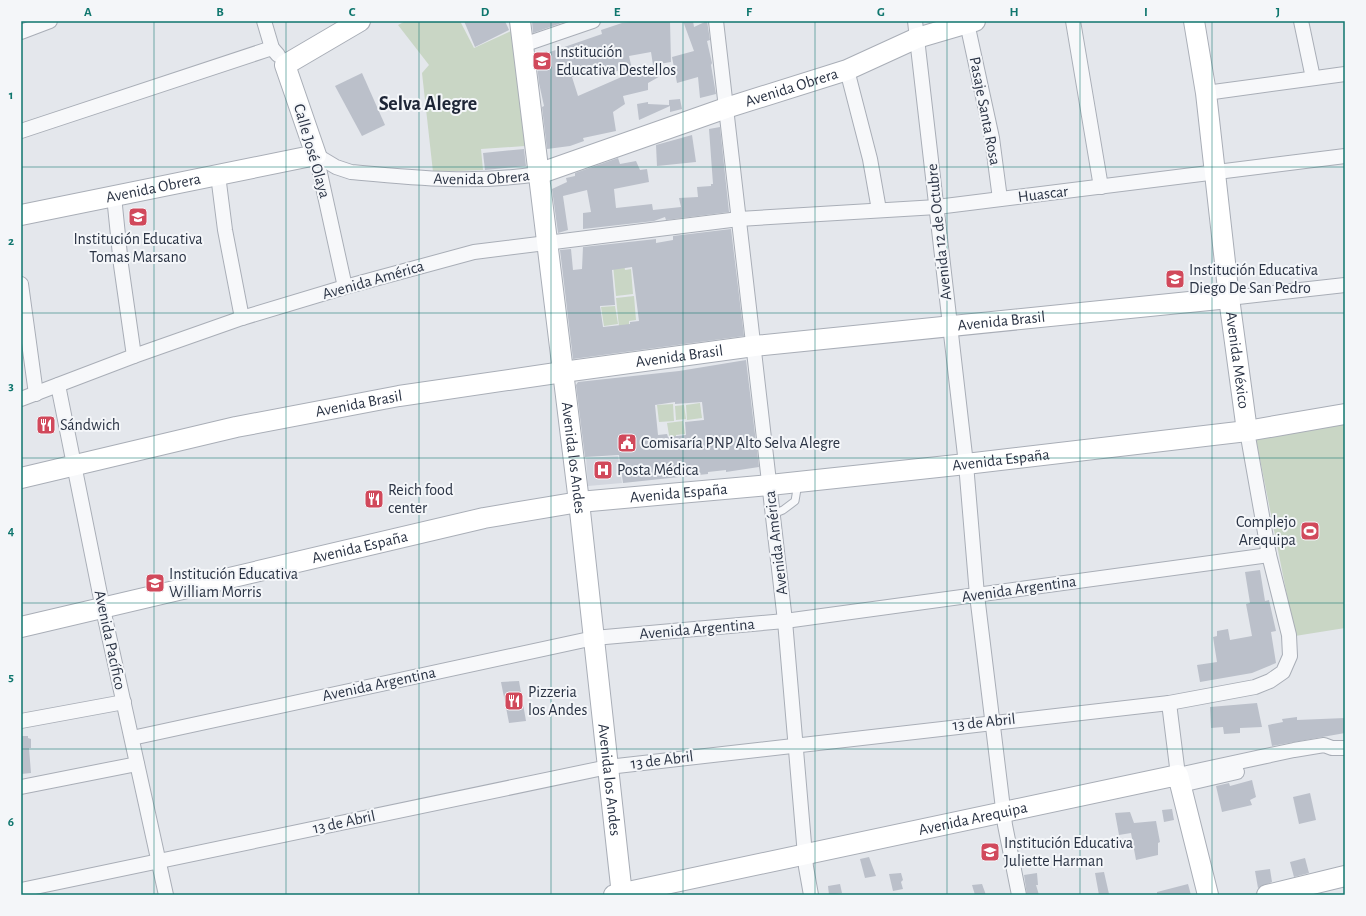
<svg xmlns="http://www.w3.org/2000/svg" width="1366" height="916" font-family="'Alegreya Sans',sans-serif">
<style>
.built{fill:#d2d6de}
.green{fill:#c9d6c5}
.building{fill:#bbc0ca;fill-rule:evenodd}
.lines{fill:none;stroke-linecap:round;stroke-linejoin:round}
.lane-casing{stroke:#a9aeb7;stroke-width:9}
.street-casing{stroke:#a9aeb7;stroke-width:16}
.secondary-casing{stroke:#a9aeb7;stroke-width:22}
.lane{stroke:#f7f8fa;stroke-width:7}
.street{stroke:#f7f8fa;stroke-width:14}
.secondary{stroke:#fff;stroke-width:20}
.grid{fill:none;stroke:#0f766e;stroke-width:1;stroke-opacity:0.55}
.labels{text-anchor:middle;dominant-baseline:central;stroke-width:4;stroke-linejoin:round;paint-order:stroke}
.poi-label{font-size:16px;fill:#2b3445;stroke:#f4f6f9;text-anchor:start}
.street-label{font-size:16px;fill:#2b3445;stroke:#f4f6f9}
.district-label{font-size:20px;font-weight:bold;fill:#1d2536;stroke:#f4f6f9}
.neatline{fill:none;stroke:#0f766e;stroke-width:1.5}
.grid-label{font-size:13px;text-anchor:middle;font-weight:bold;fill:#0f766e}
</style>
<rect width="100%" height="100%" fill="#e4e7ec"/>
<polygon class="built" points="618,456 622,483 588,486 586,458"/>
<g class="green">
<polygon points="406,21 460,21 474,48 511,31 514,37 525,146 481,149 483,170 433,172 422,73 429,65 398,25"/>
<polygon points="624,264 625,270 631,269 633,294 616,296 613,265"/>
<polygon points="634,296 636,320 629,321 629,325 619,327 616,298"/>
<polygon points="615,306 618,324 604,326 601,307"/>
<polygon points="700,403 702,418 687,420 686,405"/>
<polygon points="673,404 674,421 659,422 657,405"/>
<polygon points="684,405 686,419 676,420 675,406"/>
<polygon points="1345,420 1345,628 1295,636 1255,434"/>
<polygon points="683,421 685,434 676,435 676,440 670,441 667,423"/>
</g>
<g class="building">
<polygon points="464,21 505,21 509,30 475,47"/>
<polygon points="532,21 567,21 533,33"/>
<polygon points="639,21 670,21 671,62 653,65 651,52 629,56 632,69 572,77 578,96 633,72 634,76 664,74 648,83 648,90 623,96 625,104 613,112 616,131 583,138 584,141 570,146 547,149 542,107 544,106 539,83 536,54 547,51 547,53 602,34 601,30 622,23"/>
<polygon points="683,21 693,21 694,27 707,21 710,40 707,41 712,63 711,65 716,94 700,98 698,77 677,83 672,57 694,51"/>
<polygon points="362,73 385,125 362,136 335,86"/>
<polygon points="680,99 682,109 670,112 670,106 639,120 637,104 648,102 648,104 669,105 669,100"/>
<polygon points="720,127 729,212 666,220 665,217 654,221 583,229 583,213 591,212 587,190 563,196 568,230 558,233 552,189 567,182 566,178 575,176 575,173 618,158 620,164 636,161 640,170 647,169 649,182 614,189 616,208 652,204 653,210 681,207 679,198 698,197 697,187 711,186 711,184 713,184 709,129"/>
<polygon points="692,135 696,162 657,166 656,145"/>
<polygon points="524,149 526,166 485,170 483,153"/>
<path d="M731 229 744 336 573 359 560 250 571 249 573 270 582 269 583 247 656 239V243L673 240V236ZM632 267 639 321 630 322V324L603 327 600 306 615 305 612 270Z"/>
<path d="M746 360 759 467 726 472V470L708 472V474L623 483 619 455 585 457 576 385 578 382 679 371ZM675 402V404L702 402 704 420 685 422 686 435 668 437 667 434 658 435 655 405Z"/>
<polygon points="1260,570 1265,601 1269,600 1276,631 1271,632 1276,663 1252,673 1200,682 1197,665 1217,662 1213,637 1217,636 1217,631 1228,629 1230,640 1252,636 1246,604 1250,603 1245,572"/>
<polygon points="519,681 526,721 509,723 501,682"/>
<polygon points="1257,703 1262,727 1240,728 1240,733 1224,734 1223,727 1211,728 1210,707"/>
<polygon points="1297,717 1297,720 1345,718 1345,733 1272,746 1268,725 1283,722 1282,719"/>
<polygon points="21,736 28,736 28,738 31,739 31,748 29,748 31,773 21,774"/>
<polygon points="1252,780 1256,797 1250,800 1252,805 1222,812 1216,786 1229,783 1230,786"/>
<polygon points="1310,793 1316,820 1299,824 1293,797"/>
<polygon points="1172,809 1174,820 1164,822 1162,810"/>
<polygon points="1130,812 1134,823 1156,821 1160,842 1158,843 1158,855 1136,860 1131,833 1119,835 1115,813"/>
<polygon points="869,857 876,876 865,878 860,859"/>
<polygon points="1305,858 1309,873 1294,877 1290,862"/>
<polygon points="1270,869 1272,882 1258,888 1255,871"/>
<polygon points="1104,872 1109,894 1099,895 1095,873"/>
<polygon points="901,873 903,880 901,882 903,889 893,891 889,874"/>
<polygon points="1037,873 1038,885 1036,885 1039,895 1027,895 1024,875"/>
<polygon points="840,884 842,893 829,895 828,886"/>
<polygon points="982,884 986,895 975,895 972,885"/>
<polygon points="1188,884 1191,895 1157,895 1157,892"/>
</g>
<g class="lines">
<defs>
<polyline id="lane" points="773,514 783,510 795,501 798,483"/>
<g id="street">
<polyline points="264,21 272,48 278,55"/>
<polyline points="716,21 785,621 806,867 811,895"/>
<polyline points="915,21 966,464 977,595 1005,825 1019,895"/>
<polyline points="1073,21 1101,187"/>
<polyline points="1301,21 1313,78"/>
<polyline points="967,23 992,138 1000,199"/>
<polyline points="21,32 50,21"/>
<polyline points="523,45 593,21"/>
<polyline points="847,70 870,159 879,210"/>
<polyline points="1206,93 1345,74"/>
<polyline points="21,131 272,48"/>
<path id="s1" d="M316 155 336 167 351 172C416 178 473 184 538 174"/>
<polyline points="316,155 345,287"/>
<polyline points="218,175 225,230 242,318"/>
<polyline points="114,196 121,265 134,356"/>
<polyline points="21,284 36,394"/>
<polyline points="1229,298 1345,285"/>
<polyline points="58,385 103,609 166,895"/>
<polyline points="21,399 134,356 242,318 345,287 474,252 739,219 937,207 1345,156"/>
<polyline points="1169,703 1178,775 1294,750 1324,745 1332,748 1345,748"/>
<polyline points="21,721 124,702"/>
<polyline points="132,738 594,638 785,621 1269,555"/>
<polyline points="1181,785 1237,772"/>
<polyline points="21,787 137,764"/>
<polyline points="21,890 608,767 1169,703 1255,687 1270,681 1283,672 1290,656 1289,635 1269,555 1247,431"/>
</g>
<g id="secondary">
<path id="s2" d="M520 21 579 502 622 895"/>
<path id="s3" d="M1194 21 1206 93 1229 298 1247 431"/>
<path id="s4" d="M538 174 726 108 847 70 917 38 975 21"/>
<path id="s5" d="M21 215 316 155 285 65 360 21"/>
<path id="s6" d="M21 478 236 427 399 396 563 372 754 346 1229 298"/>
<path id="s7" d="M21 627 484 518 579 502 770 485 966 464 1247 431 1345 414"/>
<path id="s8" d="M614 895 1178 775 1208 895"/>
<polyline points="1267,895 1345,876"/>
</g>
</defs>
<use href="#lane" class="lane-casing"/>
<use href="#street" class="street-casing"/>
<use href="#secondary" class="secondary-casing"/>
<use href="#lane" class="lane"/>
<use href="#street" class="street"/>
<use href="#secondary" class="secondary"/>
</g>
<path class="grid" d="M154 21V895M286 21V895M419 21V895M551 21V895M683 21V895M815 21V895M947 21V895M1080 21V895M1212 21V895M21 167H1345M21 313H1345M21 458H1345M21 603H1345M21 749H1345"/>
<defs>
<symbol id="school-square" viewBox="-11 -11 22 22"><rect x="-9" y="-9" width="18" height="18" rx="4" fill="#d1495b" stroke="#f4f6f9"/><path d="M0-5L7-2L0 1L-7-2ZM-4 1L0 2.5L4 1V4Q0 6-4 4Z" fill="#fff"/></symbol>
<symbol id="restaurant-square" viewBox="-11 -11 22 22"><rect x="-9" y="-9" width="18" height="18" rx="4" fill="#d1495b" stroke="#f4f6f9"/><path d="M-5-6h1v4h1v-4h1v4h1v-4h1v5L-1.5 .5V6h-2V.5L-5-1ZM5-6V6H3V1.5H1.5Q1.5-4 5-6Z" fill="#fff"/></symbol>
<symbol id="civic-square" viewBox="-11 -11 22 22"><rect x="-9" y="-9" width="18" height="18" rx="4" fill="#d1495b" stroke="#f4f6f9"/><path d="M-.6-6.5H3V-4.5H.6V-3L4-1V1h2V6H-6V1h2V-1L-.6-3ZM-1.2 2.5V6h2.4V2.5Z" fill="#fff"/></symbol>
<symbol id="hospital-square" viewBox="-11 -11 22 22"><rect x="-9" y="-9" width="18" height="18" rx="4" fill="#d1495b" stroke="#f4f6f9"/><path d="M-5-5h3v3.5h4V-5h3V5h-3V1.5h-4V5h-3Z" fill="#fff"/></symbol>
<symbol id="stadium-square" viewBox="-11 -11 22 22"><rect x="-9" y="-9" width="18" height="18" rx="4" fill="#d1495b" stroke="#f4f6f9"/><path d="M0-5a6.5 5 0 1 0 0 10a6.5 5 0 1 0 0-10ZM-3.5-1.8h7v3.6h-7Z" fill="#fff"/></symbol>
</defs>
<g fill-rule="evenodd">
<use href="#school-square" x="531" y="50" width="22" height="22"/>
<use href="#school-square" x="127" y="206" width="22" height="22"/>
<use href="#school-square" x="1164" y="268" width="22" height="22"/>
<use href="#restaurant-square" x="35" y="414" width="22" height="22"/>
<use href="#civic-square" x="616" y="432" width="22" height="22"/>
<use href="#hospital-square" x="592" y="459" width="22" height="22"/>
<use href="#restaurant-square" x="363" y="488" width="22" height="22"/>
<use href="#stadium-square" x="1299" y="520" width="22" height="22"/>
<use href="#school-square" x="144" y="572" width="22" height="22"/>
<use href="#restaurant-square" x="503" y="690" width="22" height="22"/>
<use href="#school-square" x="979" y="841" width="22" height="22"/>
</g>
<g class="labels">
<g class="poi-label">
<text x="556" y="52">Institución<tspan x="556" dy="18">Educativa Destellos</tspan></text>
<text x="138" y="239" text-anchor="middle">Institución Educativa<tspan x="138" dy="18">Tomas Marsano</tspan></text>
<text x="1189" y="270">Institución Educativa<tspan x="1189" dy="18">Diego De San Pedro</tspan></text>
<text x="60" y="425">Sándwich</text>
<text x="641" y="443">Comisaría PNP Alto Selva Alegre</text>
<text x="617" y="470">Posta Médica</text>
<text x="388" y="490">Reich food<tspan x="388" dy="18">center</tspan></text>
<text x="1296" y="522" text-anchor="end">Complejo<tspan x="1296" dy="18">Arequipa</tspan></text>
<text x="169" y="574">Institución Educativa<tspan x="169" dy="18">William Morris</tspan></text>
<text x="528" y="692">Pizzeria<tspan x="528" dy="18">los Andes</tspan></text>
<text x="1004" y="843">Institución Educativa<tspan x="1004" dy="18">Juliette Harman</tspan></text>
</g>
<g class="street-label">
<text stroke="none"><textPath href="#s4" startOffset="268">Avenida Obrera</textPath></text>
<text transform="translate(985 111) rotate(79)">Pasaje Santa Rosa</text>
<text transform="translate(312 151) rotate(74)">Calle José Olaya</text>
<text stroke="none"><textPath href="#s1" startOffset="170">Avenida Obrera</textPath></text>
<text stroke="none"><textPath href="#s5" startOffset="135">Avenida Obrera</textPath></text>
<text transform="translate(1043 194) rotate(-7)">Huascar</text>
<text transform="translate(939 232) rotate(-96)">Avenida 12 de Octubre</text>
<text transform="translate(373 280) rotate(-16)">Avenida América</text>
<text stroke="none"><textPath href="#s6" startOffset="994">Avenida Brasil</textPath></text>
<text stroke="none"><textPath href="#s6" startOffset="670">Avenida Brasil</textPath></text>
<text stroke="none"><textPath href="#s3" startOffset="342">Avenida México</textPath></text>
<text stroke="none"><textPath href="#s6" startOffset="346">Avenida Brasil</textPath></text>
<text stroke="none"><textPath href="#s2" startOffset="440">Avenida los Andes</textPath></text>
<text stroke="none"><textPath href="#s7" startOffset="996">Avenida España</textPath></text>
<text stroke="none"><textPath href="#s7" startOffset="672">Avenida España</textPath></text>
<text transform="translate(776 543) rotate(-97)">Avenida América</text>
<text stroke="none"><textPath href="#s7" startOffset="348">Avenida España</textPath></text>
<text transform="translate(1019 589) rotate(-8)">Avenida Argentina</text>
<text transform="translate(697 629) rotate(-5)">Avenida Argentina</text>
<text transform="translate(110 640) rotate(78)">Avenida Pacífico</text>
<text transform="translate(379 684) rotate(-12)">Avenida Argentina</text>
<text transform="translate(984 722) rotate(-6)">13 de Abril</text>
<text transform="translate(662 760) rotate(-7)">13 de Abril</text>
<text stroke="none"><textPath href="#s2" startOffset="764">Avenida los Andes</textPath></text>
<text stroke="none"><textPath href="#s8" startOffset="367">Avenida Arequipa</textPath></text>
<text transform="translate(344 822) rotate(-12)">13 de Abril</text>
</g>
<g class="district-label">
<text x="428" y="104">Selva Alegre</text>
</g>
</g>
<rect width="1366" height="916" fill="none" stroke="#f4f6f9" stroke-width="44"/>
<rect x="22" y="22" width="1322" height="872" class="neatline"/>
<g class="grid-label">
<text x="88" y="16">A</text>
<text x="220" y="16">B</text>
<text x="352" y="16">C</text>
<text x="485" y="16">D</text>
<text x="617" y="16">E</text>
<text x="749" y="16">F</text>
<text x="881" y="16">G</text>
<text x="1014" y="16">H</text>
<text x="1146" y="16">I</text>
<text x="1278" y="16">J</text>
<text x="11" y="99">1</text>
<text x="11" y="245">2</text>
<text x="11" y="390">3</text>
<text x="11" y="535">4</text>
<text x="11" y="681">5</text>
<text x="11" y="826">6</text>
</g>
</svg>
